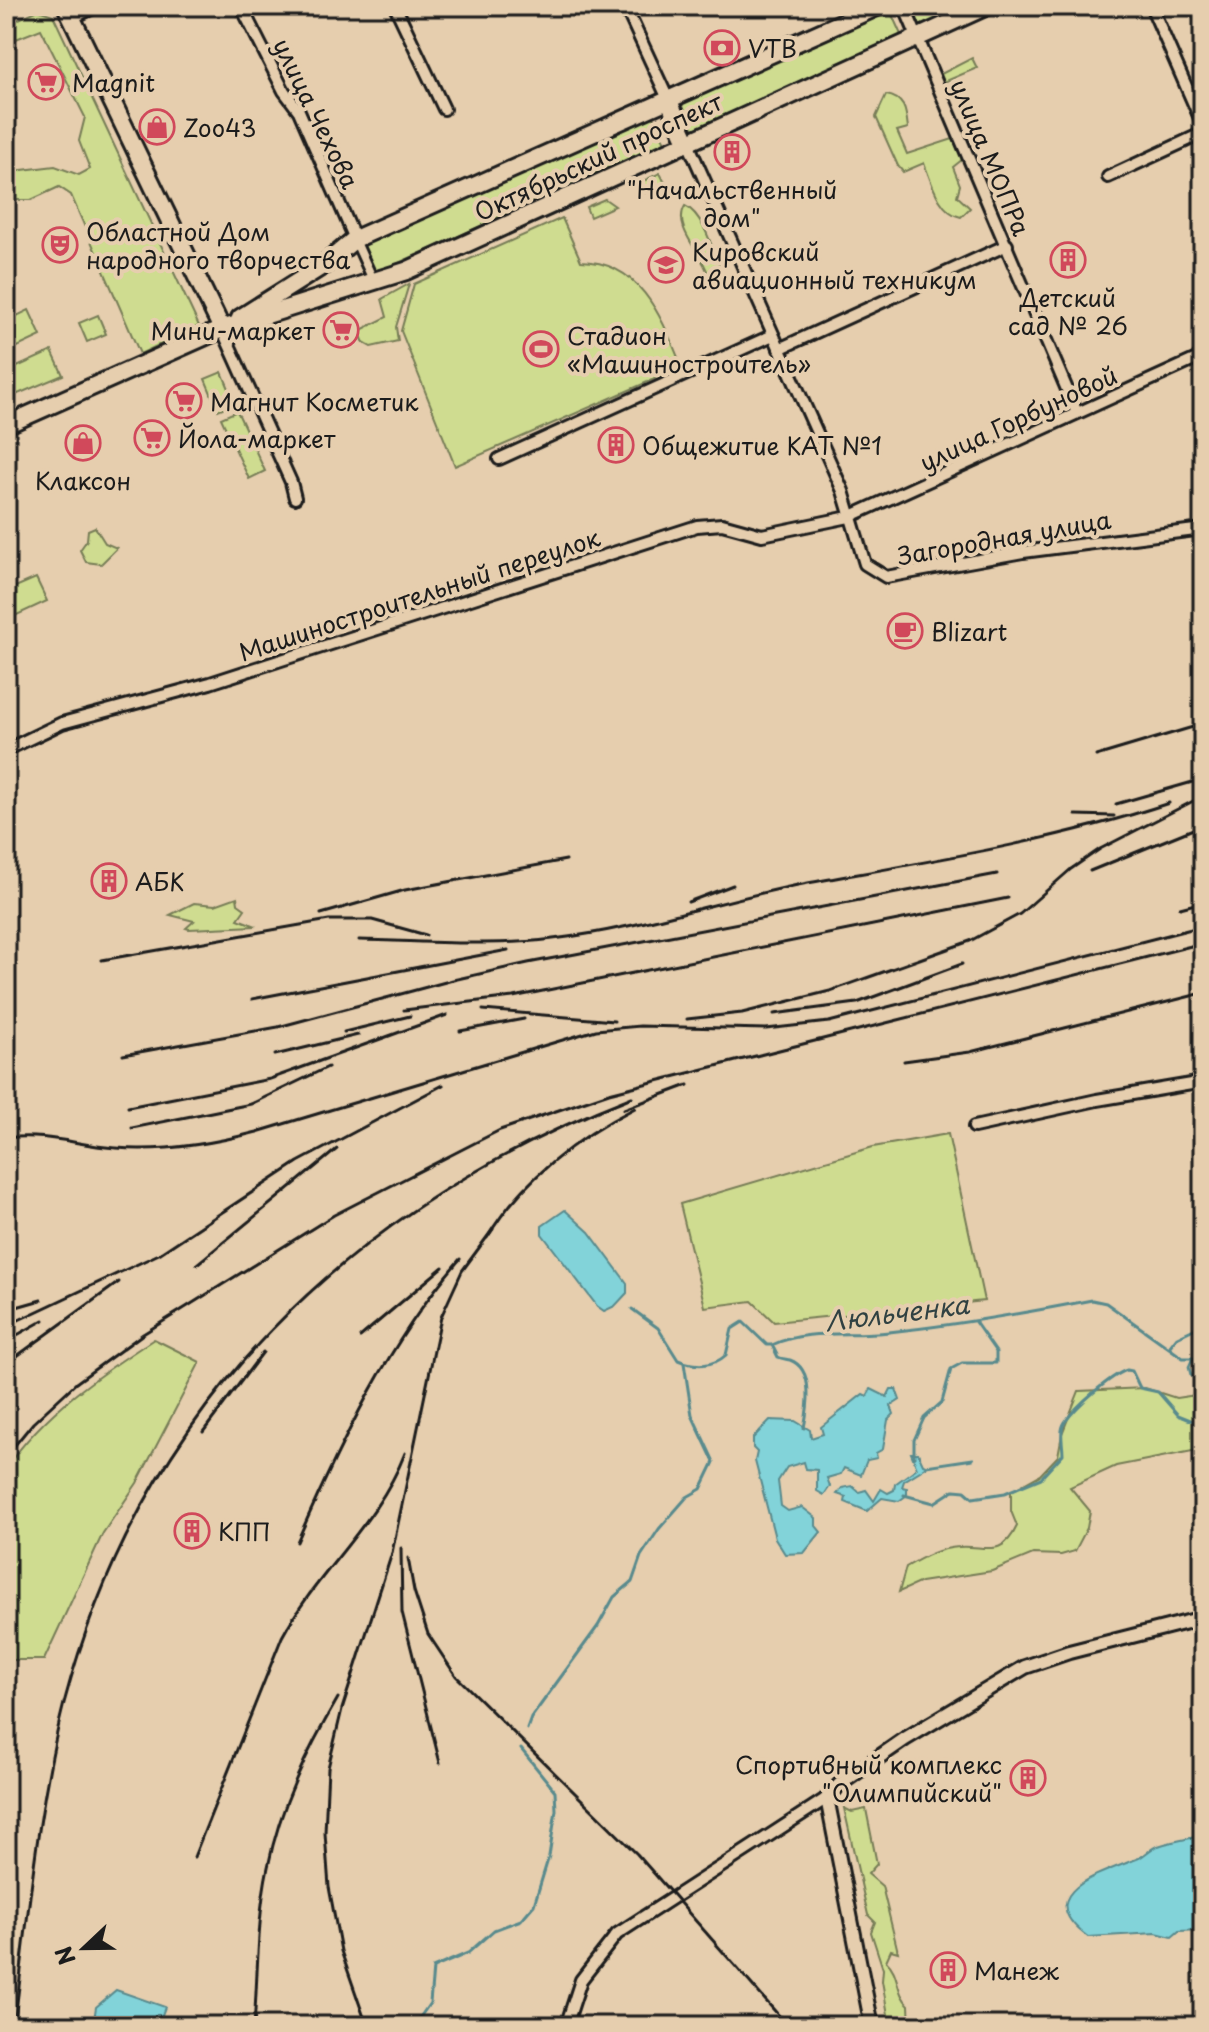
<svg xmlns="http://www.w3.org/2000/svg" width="1209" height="2032" font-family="'Playpen Sans',sans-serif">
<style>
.green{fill:#cfdc90;stroke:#767c56;stroke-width:2}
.water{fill:#82d3d9;stroke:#598a8d;stroke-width:2}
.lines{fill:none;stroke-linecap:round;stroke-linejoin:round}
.stream{stroke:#598a8d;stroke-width:3}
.pedestrian-casing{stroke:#1c1c1c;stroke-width:14}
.minor-casing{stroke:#1c1c1c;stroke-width:16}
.tertiary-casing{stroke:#1c1c1c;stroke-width:18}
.primary-casing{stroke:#1c1c1c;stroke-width:22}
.pedestrian{stroke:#e6ceae;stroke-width:8}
.minor{stroke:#e6ceae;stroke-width:10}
.tertiary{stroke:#e6ceae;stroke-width:12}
.primary{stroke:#e6ceae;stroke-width:16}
.rail{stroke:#1c1c1c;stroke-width:3}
.labels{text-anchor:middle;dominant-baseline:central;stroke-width:8;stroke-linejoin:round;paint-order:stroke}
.poi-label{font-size:24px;fill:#1c1c1c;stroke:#e6ceae;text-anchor:start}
.street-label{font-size:24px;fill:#1c1c1c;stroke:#e6ceae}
.water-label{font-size:26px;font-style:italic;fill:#304142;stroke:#e6ceae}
</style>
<rect width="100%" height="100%" fill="#e6ceae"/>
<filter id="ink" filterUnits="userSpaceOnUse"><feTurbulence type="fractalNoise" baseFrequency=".0125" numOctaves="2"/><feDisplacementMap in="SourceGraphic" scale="16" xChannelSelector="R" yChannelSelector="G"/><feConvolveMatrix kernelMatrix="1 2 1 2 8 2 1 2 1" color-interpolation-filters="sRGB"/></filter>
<g filter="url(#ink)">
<g class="green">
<polygon points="911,6 971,6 921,28"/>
<polygon points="889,8 902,37 694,130 681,102"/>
<polygon points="38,10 53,15 199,326 140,354 71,195 59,187 31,200 6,200 6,172 55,166 79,175 90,169 79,141 85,117 41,29 6,43 6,25"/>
<polygon points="972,58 977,68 944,82 941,74"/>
<path d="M886 95C905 98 906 111 908 128L897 131 907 154 956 138 963 159 953 167 960 185 957 196 970 208 961 217C939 213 931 181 924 163L903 172 898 166 876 117Z"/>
<polygon points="653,115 665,143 374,274 361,245"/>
<polygon points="660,173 665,183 639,195 641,182"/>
<polygon points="605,199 615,206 590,217 586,207"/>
<path d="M685 206C704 214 714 254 722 273L717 278 708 274C703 254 672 228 685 206Z"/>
<path d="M562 218 581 261C642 262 662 319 682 367L455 466 401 331 414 284Z"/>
<polygon points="409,284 396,327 398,341 371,347 364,343 359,331 387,317 382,299"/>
<polygon points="29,310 41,336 9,351 6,321"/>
<polygon points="98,315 106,334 87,342 79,323"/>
<polygon points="52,351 63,375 6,399 6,372"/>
<polygon points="222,372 235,403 218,410 205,379"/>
<polygon points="237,411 265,471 249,479 221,418"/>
<polygon points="95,527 105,543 117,548 101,564 86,562 80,550 87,540 88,530"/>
<polygon points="36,578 47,601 6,620 6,591"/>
<polygon points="237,897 238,904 245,909 238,919 256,926 189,929 186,928 194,921 170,915 194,903 215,905"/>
<polygon points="948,1134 984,1301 774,1322 752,1301 705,1307 680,1204 873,1147"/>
<path d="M154 1339 200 1362 137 1483 103 1533 44 1660H6V1468C43 1413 100 1374 154 1339Z"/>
<path d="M1145 1388 1176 1398 1203 1394V1449L1116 1466 1070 1487 1090 1511 1087 1528 1075 1551 1061 1555 1033 1554 992 1571 921 1582 899 1592 906 1567C923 1557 939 1548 959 1547 985 1545 1002 1559 1017 1526L1011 1511V1491L1040 1475 1058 1456 1062 1434 1079 1391Z"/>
<path d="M844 1808 852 1812 866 1809 877 1864 868 1874 882 1886 898 1952 891 1950 886 1961C900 1973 895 1993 909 2005L910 2026H890L882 1981 883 1969 871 1932 875 1922 868 1915Z"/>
</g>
<g class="water">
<polygon points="565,1210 589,1232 627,1283 627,1293 615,1306 604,1311 597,1306 542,1234 542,1226"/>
<polygon points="871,1389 887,1397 891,1389 896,1389 900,1400 891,1406 894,1414 888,1420 883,1449 876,1453 877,1458 867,1460 861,1475 844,1468 841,1474 827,1478 830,1486 824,1495 817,1491 817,1470 806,1469 804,1462 787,1467 778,1481 781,1506 788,1511 802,1507 816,1518 816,1526 821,1532 804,1553 785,1554 775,1538 755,1461 757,1452 753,1448 753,1438 770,1420 795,1421 810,1430 811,1438 823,1434 821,1427 863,1394 867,1396"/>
<polygon points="911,1453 918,1453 923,1464 928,1466 904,1481 902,1487 907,1488 907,1495 899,1501 882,1498 867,1511 845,1502 846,1497 837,1494 842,1488 852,1486 859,1492 866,1490 874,1501 881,1489 888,1493 894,1490 895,1484 917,1468"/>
<path d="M1203 1835V1930L1179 1931 1172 1937 1156 1933 1088 1937C1027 1892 1106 1872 1139 1858 1145 1855 1149 1850 1155 1847 1167 1842 1188 1839 1203 1835Z"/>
<polygon points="116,1990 165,2007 162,2015 168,2026 93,2026 96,2007"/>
</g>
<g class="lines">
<g class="stream">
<path d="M632 1309 658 1328 678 1360C695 1367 713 1367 726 1355L732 1329 743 1322 767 1345H772C808 1328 851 1337 889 1332 957 1325 1025 1313 1092 1300L1106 1303 1183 1358H1203"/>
<path d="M772 1345 778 1357C782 1359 786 1359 790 1360 815 1369 808 1408 804 1428"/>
<polyline points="1170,1346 1177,1337 1196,1328 1203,1331"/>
<polyline points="1192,1360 1189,1367 1191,1375 1203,1383"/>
<polyline points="914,1457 914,1440 924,1418 942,1402 951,1369 962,1363 996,1363 996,1352 975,1322"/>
<polyline points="926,1466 973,1459"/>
<path d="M904 1495 934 1503 954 1490 965 1491 973 1498 1005 1493 1041 1478 1063 1454C1063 1444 1059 1431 1065 1422 1076 1406 1110 1376 1127 1370L1132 1371 1140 1388 1158 1392 1178 1415 1193 1421 1203 1416"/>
<polyline points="527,1729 531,1718 598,1626 614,1597 632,1582 641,1556 659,1529 687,1497 701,1489 714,1462 692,1415 684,1363"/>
<polyline points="414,2026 430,2003 433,1968 468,1953 494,1930 521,1920 534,1905 549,1856 556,1810 555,1791 521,1749"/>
</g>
<defs>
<polyline id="pedestrian" points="355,240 374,282"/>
<g id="minor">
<polyline points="241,6 284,91 299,111 355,239"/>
<polyline points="395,6 444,109"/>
<polyline points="625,6 668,99"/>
<polyline points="904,6 1077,413"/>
<polyline points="1151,6 1203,125"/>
<polyline points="72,18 97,6"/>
<polyline points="687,141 843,491 865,564 886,577 1023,552 1203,529"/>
<polyline points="1108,177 1203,133"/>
<polyline points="222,329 291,482 295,498"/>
<polyline points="779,349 1007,245"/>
<polyline points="499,459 773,335"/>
<polyline points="6,750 62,723 210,683 697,526 722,524 762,535 849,517 1203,356"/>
<polyline points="974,1127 1097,1100 1203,1082"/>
<polyline points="566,2026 581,1980 617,1934 827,1798"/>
</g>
<polyline id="tertiary" points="872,2026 827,1798 840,1784 905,1739 1025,1667 1069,1652 1203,1618"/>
<g id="primary">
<polyline points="66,6 222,329"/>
<polyline points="668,99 687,141"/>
<polyline points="240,318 324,265 355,239 879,6"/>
<polyline points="6,425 222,329 406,271 987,6"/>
</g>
</defs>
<use href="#pedestrian" class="pedestrian-casing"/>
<use href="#minor" class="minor-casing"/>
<use href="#tertiary" class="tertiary-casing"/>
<use href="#primary" class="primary-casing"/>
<use href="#pedestrian" class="pedestrian"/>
<use href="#minor" class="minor"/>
<use href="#tertiary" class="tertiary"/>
<use href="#primary" class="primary"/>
<g class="rail">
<polyline points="1096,756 1203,724"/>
<polyline points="1116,804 1203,779"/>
<polyline points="1076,815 1114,816"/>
<polyline points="1090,871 1203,825"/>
<polyline points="688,902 733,885"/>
<polyline points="1180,908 1203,902"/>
<polyline points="321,914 405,890 566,860"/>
<path d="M359 940C423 941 490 947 553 939 640 929 723 899 808 883 930 861 1052 842 1169 803"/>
<polyline points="102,960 329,920 372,920 426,935"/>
<polyline points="252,999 508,950"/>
<polyline points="404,1010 513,997 1008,898"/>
<polyline points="483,1010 614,1021"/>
<polyline points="774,1014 857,1003 962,964"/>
<polyline points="687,1019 742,1013 830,991 970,941 1020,914 1071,869 1100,849 1203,796"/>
<polyline points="460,1031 524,1019"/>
<polyline points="344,1032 410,1016"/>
<polyline points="123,1055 278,1027 453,980 528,963 997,874"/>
<polyline points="275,1055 358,1035"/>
<polyline points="904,1061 970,1052 1203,993"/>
<polyline points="128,1107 270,1079 447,1015"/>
<polyline points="624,1109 688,1085"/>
<polyline points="132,1128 251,1104 328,1067"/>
<path d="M6 1138C48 1133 76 1145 116 1148 163 1152 211 1144 257 1132L596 1030 640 1026 766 1029 829 1022 1203 926"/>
<path d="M487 1238C520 1182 577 1137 635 1108"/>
<polyline points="197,1264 337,1149"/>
<polyline points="6,1310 41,1300"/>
<polyline points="6,1326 159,1254 298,1162 443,1085"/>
<polyline points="360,1337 443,1267"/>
<polyline points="10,1339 44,1320"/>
<polyline points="6,1364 119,1282"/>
<polyline points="203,1432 263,1352"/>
<polyline points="6,1456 33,1423 76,1383 143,1334 334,1215 500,1130 609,1093 1203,943"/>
<path d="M297 1542C340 1444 389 1341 460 1259"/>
<polyline points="401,1548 402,1612 440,1763"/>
<polyline points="408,1558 414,1591 428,1634 456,1676 637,1854 788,2026"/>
<path d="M194 1857 282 1637C317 1572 378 1523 405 1453"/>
<path d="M14 2026C28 1919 37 1809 64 1703 143 1405 350 1207 632 1097"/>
<path d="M254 2026C258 1974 257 1918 268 1867 280 1806 307 1751 338 1698"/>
<polyline points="367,2026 341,1951 329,1887 325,1833 328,1768 342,1709 392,1553 441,1317 462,1271 493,1229"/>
</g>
</g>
</g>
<defs>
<symbol id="bank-ring" viewBox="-11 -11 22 22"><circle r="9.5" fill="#e6ceae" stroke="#d1495b" stroke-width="1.5"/><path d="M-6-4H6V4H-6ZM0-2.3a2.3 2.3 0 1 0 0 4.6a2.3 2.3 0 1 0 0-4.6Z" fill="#d1495b"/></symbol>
<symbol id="supermarket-ring" viewBox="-11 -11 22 22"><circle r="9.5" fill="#e6ceae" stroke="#d1495b" stroke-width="1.5"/><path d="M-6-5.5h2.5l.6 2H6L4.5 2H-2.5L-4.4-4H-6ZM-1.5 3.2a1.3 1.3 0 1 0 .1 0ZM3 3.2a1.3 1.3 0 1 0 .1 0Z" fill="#d1495b"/></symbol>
<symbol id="shop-ring" viewBox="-11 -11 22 22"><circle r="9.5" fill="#e6ceae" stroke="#d1495b" stroke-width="1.5"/><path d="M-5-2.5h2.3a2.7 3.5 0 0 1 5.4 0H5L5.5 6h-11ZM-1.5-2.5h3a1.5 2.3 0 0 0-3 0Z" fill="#d1495b"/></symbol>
<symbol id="building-ring" viewBox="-11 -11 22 22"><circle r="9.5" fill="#e6ceae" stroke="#d1495b" stroke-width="1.5"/><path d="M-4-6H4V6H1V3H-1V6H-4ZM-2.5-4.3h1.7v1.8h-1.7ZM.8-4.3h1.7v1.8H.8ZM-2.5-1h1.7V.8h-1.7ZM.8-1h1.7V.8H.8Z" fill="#d1495b"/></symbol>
<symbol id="theatre-ring" viewBox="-11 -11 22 22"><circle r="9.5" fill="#e6ceae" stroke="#d1495b" stroke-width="1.5"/><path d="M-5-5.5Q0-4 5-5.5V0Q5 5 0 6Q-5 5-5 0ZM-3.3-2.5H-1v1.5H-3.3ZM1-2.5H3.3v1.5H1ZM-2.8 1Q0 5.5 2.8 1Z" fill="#d1495b"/></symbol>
<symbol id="university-ring" viewBox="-11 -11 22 22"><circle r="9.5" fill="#e6ceae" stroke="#d1495b" stroke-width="1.5"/><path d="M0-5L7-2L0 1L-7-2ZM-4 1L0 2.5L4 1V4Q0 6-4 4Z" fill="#d1495b"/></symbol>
<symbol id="stadium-ring" viewBox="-11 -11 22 22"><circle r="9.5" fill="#e6ceae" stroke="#d1495b" stroke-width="1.5"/><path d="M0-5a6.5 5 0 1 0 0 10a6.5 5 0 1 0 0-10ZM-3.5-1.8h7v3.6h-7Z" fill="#d1495b"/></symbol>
<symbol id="cafe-ring" viewBox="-11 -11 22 22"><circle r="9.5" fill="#e6ceae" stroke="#d1495b" stroke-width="1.5"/><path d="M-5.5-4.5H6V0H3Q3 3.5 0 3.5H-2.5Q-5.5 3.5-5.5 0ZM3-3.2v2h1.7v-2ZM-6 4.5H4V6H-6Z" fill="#d1495b"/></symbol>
</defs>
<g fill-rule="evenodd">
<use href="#bank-ring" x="702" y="28" width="40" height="40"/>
<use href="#supermarket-ring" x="26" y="62" width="40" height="40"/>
<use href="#shop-ring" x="137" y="107" width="40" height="40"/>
<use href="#building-ring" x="712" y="132" width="40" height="40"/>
<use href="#theatre-ring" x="40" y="225" width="40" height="40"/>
<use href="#building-ring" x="1048" y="240" width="40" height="40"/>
<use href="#university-ring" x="646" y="245" width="40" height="40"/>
<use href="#supermarket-ring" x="321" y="310" width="40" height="40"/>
<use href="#stadium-ring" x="521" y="329" width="40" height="40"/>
<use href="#supermarket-ring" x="164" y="381" width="40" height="40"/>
<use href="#supermarket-ring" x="132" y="418" width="40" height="40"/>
<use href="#shop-ring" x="63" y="423" width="40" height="40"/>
<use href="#building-ring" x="596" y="425" width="40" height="40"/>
<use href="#cafe-ring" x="885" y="611" width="40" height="40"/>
<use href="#building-ring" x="89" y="861" width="40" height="40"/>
<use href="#building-ring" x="172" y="1511" width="40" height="40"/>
<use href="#building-ring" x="1008" y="1758" width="40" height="40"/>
<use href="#building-ring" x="928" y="1950" width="40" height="40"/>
</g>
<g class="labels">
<g class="poi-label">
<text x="748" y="48">VTB</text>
<text x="72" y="82">Magnit</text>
<text x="183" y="127">Zoo43</text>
<text x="732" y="189" text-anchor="middle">"Начальственный<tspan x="732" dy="28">дом"</tspan></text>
<text x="86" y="231">Областной Дом<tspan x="86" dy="28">народного творчества</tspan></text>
<text x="692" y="251">Кировский<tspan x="692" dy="28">авиационный техникум</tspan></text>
<text x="1068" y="297" text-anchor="middle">Детский<tspan x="1068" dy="28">сад № 26</tspan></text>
<text x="315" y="330" text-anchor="end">Мини-маркет</text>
<text x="567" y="335">Стадион<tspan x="567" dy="28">«Машиностроитель»</tspan></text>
<text x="210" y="401">Магнит Косметик</text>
<text x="178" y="438">Йола-маркет</text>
<text x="642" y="445">Общежитие КАТ №1</text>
<text x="83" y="480" text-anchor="middle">Клаксон</text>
<text x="931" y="631">Blizart</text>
<text x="135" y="881">АБК</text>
<text x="218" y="1531">КПП</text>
<text x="1002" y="1764" text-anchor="end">Спортивный комплекс<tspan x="1002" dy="28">"Олимпийский"</tspan></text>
<text x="974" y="1970">Манеж</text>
</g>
<g class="street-label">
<text transform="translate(317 113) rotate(64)">улица Чехова</text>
<text transform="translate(598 156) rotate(-25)">Октябрьский проспект</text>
<text transform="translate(991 157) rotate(67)">улица МОПРа</text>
<text transform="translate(1018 418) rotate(-25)">улица Горбуновой</text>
<text transform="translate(1004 537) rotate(-10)">Загородная улица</text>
<text transform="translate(419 594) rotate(-18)">Машиностроительный переулок</text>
</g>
<g class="water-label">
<text transform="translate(897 1312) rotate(-7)">Люльченка</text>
</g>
</g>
<rect width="1209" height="2032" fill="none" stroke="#e6ceae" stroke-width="32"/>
<rect x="16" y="16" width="1177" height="2000" fill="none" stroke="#1c1c1c" stroke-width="3" filter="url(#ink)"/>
<g transform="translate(84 1948) rotate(248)" stroke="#e6ceae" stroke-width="6" paint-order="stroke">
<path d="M0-6L14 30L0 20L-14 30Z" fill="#1c1c1c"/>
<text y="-12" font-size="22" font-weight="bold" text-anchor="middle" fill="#1c1c1c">N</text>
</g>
</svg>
